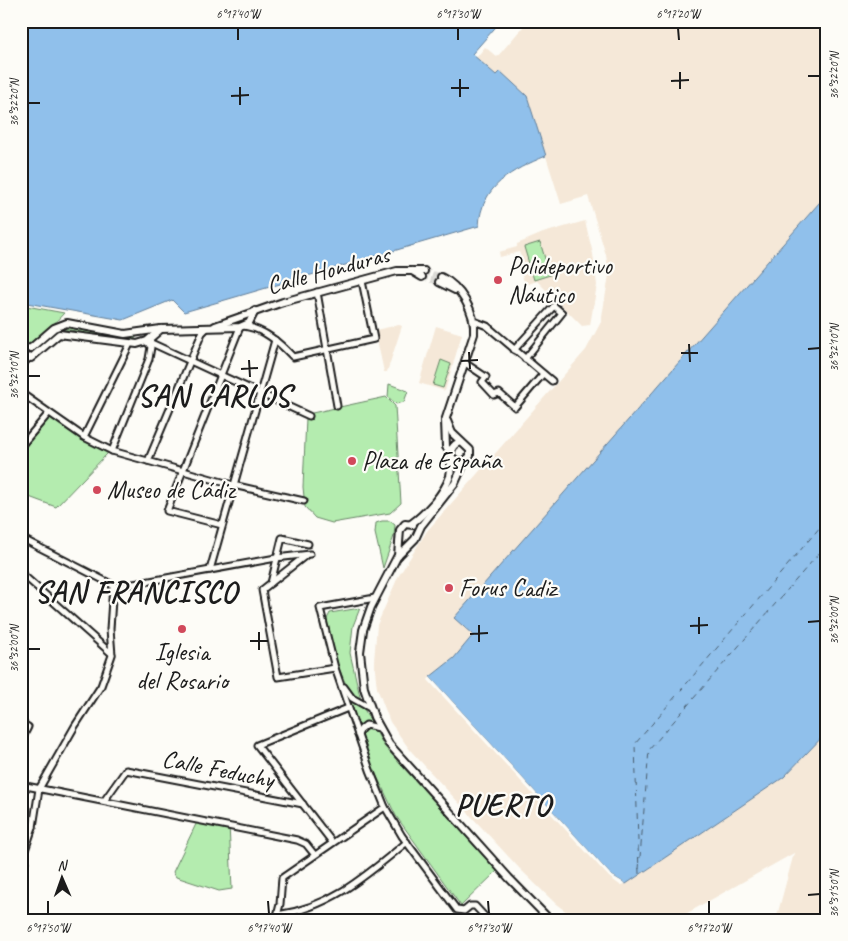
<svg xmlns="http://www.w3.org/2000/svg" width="848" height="941" font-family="Caveat,sans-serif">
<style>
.built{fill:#f5e8d8}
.green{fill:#b4ecaf;stroke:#688466}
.water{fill:#90c0eb;stroke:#627e98}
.pier{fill:#fdfcf7}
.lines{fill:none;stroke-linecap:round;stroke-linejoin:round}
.ferry{stroke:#4a5e6f;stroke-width:1;stroke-dasharray:6 5;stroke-linecap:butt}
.tertiary-tunnel{stroke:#dbdad6;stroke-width:6;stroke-dasharray:6 3;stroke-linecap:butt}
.minor-casing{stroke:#1c1c1c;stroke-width:9}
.tertiary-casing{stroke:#1c1c1c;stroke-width:10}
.minor{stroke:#fdfcf7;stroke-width:5}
.tertiary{stroke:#fdfcf7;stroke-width:6}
.ticks{fill:none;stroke:#1c1c1c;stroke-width:2}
.poi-dot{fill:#d1495b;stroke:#fdfcf7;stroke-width:2}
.labels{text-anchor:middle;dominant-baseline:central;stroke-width:4.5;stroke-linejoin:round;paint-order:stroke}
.poi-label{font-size:25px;fill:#1c1c1c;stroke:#fdfcf7;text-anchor:start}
.street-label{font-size:25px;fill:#1c1c1c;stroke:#fdfcf7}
.district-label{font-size:30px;font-weight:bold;letter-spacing:1px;fill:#1c1c1c;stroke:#fdfcf7}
.neatline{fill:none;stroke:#1c1c1c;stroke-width:2}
.ticks-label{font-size:12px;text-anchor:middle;fill:#1c1c1c}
</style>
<rect width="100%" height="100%" fill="#fdfcf7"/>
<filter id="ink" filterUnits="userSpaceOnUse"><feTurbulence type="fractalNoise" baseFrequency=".02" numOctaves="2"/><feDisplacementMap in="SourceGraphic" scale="10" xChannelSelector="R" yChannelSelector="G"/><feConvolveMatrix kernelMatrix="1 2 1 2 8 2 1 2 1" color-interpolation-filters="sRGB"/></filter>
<g filter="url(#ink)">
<g class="built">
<polygon points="528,21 827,21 827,194 455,618 473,635 454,658 430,677 626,884 784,777 827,732 827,920 789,920 777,916 794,853 675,920 580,920 572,916 556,904 520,869 410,750 390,722 377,688 374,661 377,625 398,577 427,531 586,350 601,322 609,275 606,255 588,196 561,204 527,96 500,71 496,75 476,58 485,47 497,57"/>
<polygon points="585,221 593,254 597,285 590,325 582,326 537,281 525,285 518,261 522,259 519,252 500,257 499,252 517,247 517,244 543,233"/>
<polygon points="399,325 402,326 387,372 384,372 375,330"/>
<polygon points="436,326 462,334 445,391 419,383"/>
</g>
<g class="green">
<polygon points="540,242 550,275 534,280 524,247"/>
<polygon points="21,305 64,313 35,344 23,348 21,347"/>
<path d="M68 324 135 335 136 338C112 347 85 328 61 330L39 348 55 330Z"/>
<polygon points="441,360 451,364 443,388 433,385"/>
<polygon points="389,384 408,391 404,402 396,404 388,397"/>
<polygon points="386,397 395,406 401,503 390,513 332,523 315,518 305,507 303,487 306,418 312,413"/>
<polygon points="49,413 109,450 107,454 56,507 21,494 21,446"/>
<polygon points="382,521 390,521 395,525 394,536 383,568 375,533 376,523"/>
<path d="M360 608 353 626 350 653 361 701 359 702C338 681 334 648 326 621L330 613Z"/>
<polygon points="350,701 364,709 384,746 497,871 461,906 396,816 372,766"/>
<polygon points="197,822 229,824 232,889 219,891 176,877 173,872"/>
</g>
<g class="water">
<path d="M21 21H501L472 54 496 75 500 71 527 96 546 156C512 170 481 186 479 226L184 312 172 300 123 320 21 302Z"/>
<polygon points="827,194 827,732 784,777 626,884 611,875 430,677 454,658 473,635 454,618"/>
</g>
<polygon class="pier" points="430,677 611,875 626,884 620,885 609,877 428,680"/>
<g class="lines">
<g class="ferry">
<polyline points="639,869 649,750 827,544"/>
<polyline points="639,874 635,744 827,519"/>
</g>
<g class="tertiary-tunnel">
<polyline points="424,271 441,277"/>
<polyline points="422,277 439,282"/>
</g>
<defs>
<g id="minor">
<polyline points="317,292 337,406"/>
<polyline points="474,321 487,326 552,381"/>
<path d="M244 326C264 329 279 342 293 357L374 339 362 281"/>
<polyline points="147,341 309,416"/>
<polyline points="514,350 554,306 562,313 525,359"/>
<polyline points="465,363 486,377 482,382 494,395 499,393 515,407 543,374"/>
<polyline points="21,365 28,359"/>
<polyline points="21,393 84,437 112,451 233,485 304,501"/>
<polyline points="84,437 130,344"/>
<polyline points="21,446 49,413"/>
<polyline points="112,451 149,359 151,347 147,342"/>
<polyline points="148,461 202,333 207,328"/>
<polyline points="222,525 167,511 240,327"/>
<polyline points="21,538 117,587 276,558 310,554"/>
<polyline points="305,556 262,590 278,677 335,668"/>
<polyline points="210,570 275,340"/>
<polyline points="21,573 112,654"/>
<polyline points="271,583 282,538 308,544"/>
<polyline points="375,598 320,608 335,668 370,770 385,807 402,836 457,910 464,911 470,906 475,906 488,920"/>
<polyline points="344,687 352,698 370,708"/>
<polyline points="21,723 28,727 21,741"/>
<polyline points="358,735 361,729 366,725 379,728"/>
<polyline points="21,785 297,840 306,844 314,854"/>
<polyline points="104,801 126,770 303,804"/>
<polyline points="21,822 33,827"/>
<polyline points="332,842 257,745 348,708"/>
<polyline points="25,861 23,856 33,827 39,789 75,726 101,686 112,655 110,629 113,585"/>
<path d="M277 915C330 908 367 875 407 842"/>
<polyline points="276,920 280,904 282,878 385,807"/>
</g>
<g id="tertiary">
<polyline points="412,271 422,277"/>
<path d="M441 277C460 286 476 312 474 334L445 421 446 447 451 452"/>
<polyline points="439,282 455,290"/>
<polyline points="215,326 283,302 397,271 424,271"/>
<polyline points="21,349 31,348 54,328 67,323 125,334 161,329 240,327 249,323 255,311"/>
<polyline points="21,355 31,358 59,334 137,344 147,341 161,329"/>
<polyline points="447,421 452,433 470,450 470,456 465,461 456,461 451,456"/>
<polyline points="465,461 455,483 421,526 415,539 397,557 371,607 363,630 360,652 364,688 374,717 389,744 509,878 550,920"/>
<path d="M411 524C425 514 445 493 450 476 453 464 445 445 461 442"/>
<polyline points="398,556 400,530 405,524 413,525"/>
</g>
</defs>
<use href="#minor" class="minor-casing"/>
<use href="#tertiary" class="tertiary-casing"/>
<use href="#minor" class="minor"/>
<use href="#tertiary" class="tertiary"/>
</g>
</g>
<path class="ticks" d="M238 28V40M458 28V40M678 28 679 40M680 72V89M808 76H820M460 79V97M671 81 689 80M240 87V105M451 88H469M231 96 249 95M28 103H40M689 344 690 362M808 349 820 348M469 352 470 369M681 353H698M249 360 250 377M461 361 478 360M241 369 258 368M28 376H40M699 617V634M808 622 820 621M479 625V642M690 626 708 625M259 632V650M470 634 488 633M250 641H268M28 649H40M808 895 820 894M48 901V914M268 901 269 914M488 901 489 914M709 901V914"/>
<g class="poi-dot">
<circle cx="498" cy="280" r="5"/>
<circle cx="352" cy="461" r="5"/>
<circle cx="97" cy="490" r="5"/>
<circle cx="449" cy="588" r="5"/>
<circle cx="182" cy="629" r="5"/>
</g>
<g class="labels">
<g class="poi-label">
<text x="508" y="266">Polideportivo<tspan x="508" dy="29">Náutico</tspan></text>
<text x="362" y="461">Plaza de España</text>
<text x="107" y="490">Museo de Cádiz</text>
<text x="459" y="588">Forus Cadiz</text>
<text x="182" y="652" text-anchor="middle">Iglesia<tspan x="182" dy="29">del Rosario</tspan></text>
</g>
<g class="street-label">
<text transform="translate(328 270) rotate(-15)">Calle Honduras</text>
<text transform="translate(218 769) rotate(11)">Calle Feduchy</text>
</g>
<g class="district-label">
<text x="214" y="396">SAN CARLOS</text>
<text x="136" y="592">SAN FRANCISCO</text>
<text x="503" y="805">PUERTO</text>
</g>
</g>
<rect width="848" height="941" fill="none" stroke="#fdfcf7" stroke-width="55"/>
<g transform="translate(62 878) rotate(358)" stroke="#fdfcf7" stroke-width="4" paint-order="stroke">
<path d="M0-4L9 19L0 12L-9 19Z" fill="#1c1c1c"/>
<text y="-8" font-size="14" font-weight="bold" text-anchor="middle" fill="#1c1c1c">N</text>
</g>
<rect x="28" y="28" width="792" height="886" class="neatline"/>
<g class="ticks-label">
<text x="238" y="18">6°17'40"W</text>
<text x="458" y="18">6°17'30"W</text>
<text x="678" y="18">6°17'20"W</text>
<text transform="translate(834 76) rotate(-90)" y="4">36°32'20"N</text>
<text transform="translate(14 103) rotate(-90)" y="4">36°32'20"N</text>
<text transform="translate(834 348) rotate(-90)" y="4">36°32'10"N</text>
<text transform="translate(14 376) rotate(-90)" y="4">36°32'10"N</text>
<text transform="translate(834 621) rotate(-90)" y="4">36°32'00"N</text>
<text transform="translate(14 649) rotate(-90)" y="4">36°32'00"N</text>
<text transform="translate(834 894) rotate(-90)" y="4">36°31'50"N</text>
<text x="48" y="932">6°17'50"W</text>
<text x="269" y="932">6°17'40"W</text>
<text x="489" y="932">6°17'30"W</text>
<text x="709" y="932">6°17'20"W</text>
</g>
</svg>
